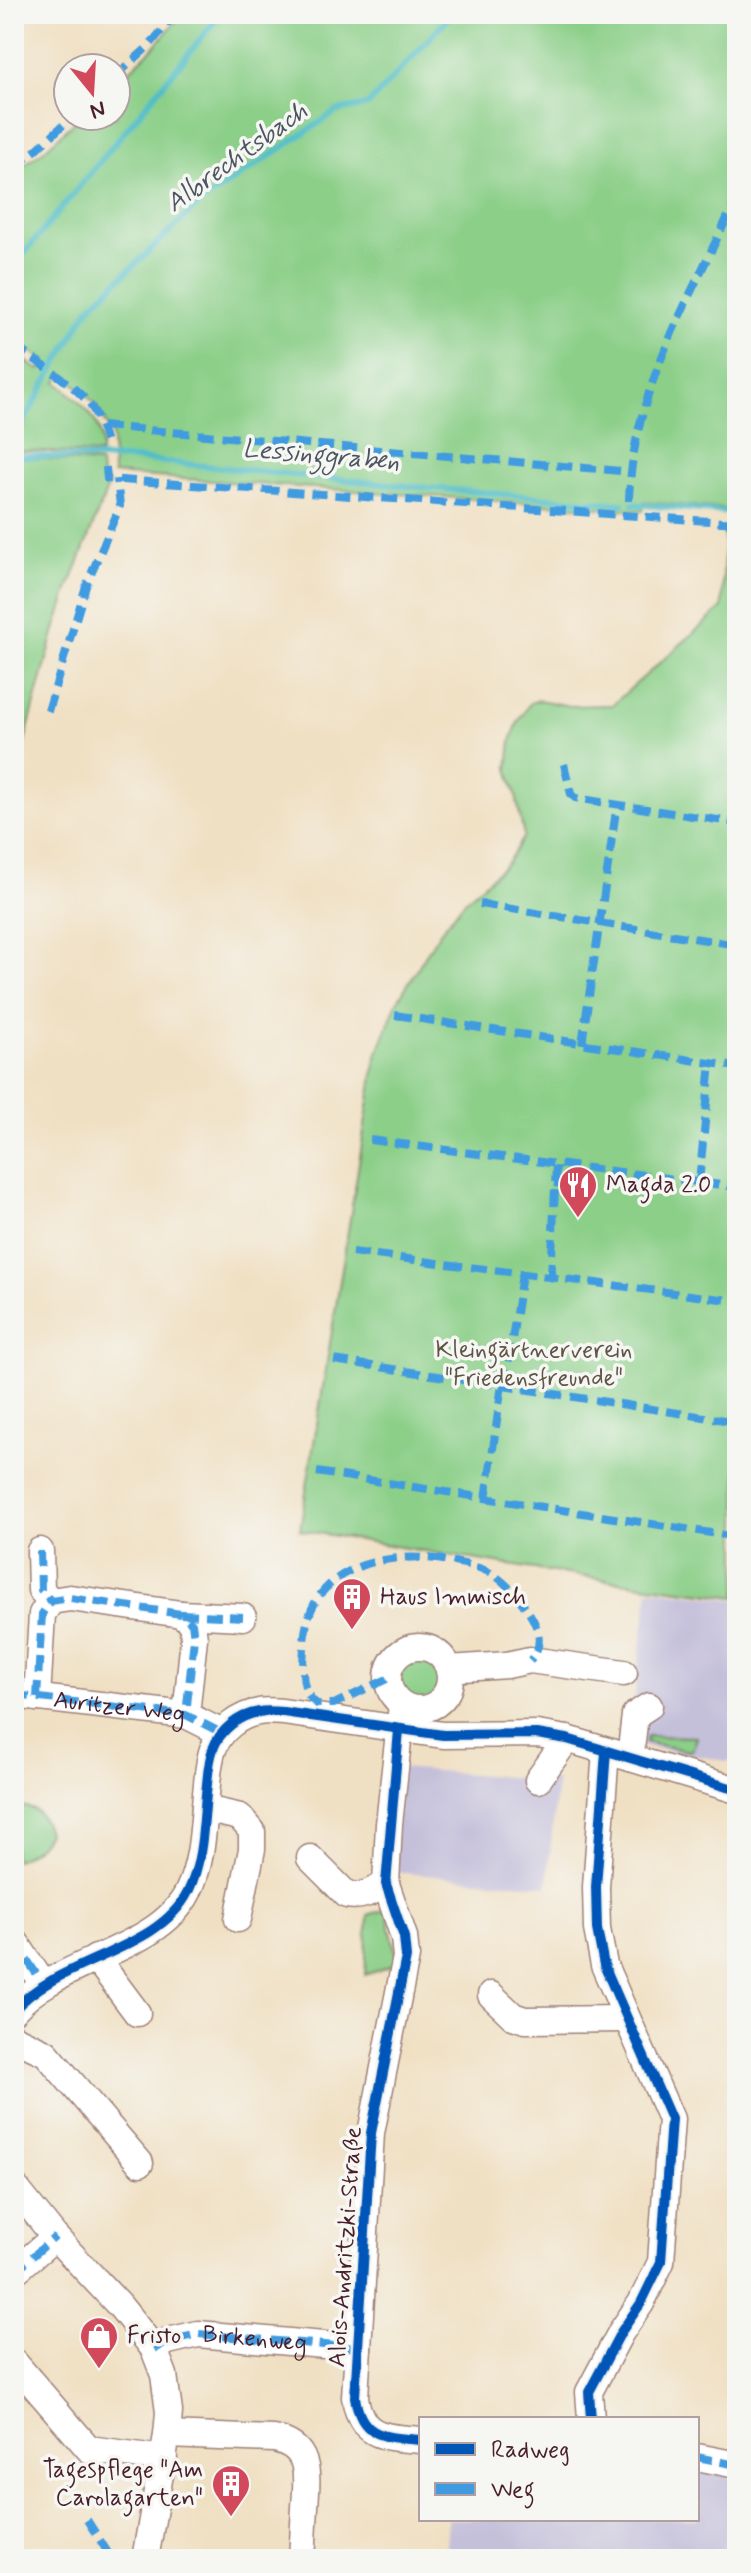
<svg xmlns="http://www.w3.org/2000/svg" width="751" height="2573" font-family="Mynerve,sans-serif">
<style>
.industrial{fill:#c5c0da}
.green{fill:#8bcf88;stroke:#6a775a;stroke-width:2}
.lines{fill:none;stroke-linecap:round;stroke-linejoin:round}
.stream{stroke:#50bdc8;stroke-width:6}
.minor-casing{stroke:#9d8077;stroke-width:29}
.minor{stroke:#fff;stroke-width:26}
.quiet{stroke:#409be1;stroke-width:8;stroke-dasharray:16 8;stroke-linecap:butt}
.cycleway-casing{stroke:#f6f6f2;stroke-width:15}
.cycleway{stroke:#0057b8;stroke-width:10}
.labels{text-anchor:middle;dominant-baseline:central;stroke-width:7;stroke-linejoin:round;paint-order:stroke}
.poi-label{font-size:24px;fill:#4a1f2b;stroke:#f6f6f2;text-anchor:start}
.park-label{font-size:24px;fill:#5e5447;stroke:#f6f6f2}
.street-label{font-size:24px;fill:#4a1f2b;stroke:#f6f6f2}
.water-label{font-size:26px;font-style:italic;fill:#4c5662;stroke:#f6f6f2}
</style>
<rect width="100%" height="100%" fill="#f6f6f2"/>
<filter id="ink" filterUnits="userSpaceOnUse"><feTurbulence type="fractalNoise" baseFrequency=".0125" numOctaves="2"/><feDisplacementMap in="SourceGraphic" scale="16" xChannelSelector="R" yChannelSelector="G"/><feConvolveMatrix kernelMatrix="1 2 1 2 8 2 1 2 1" color-interpolation-filters="sRGB"/></filter>
<filter id="wash" filterUnits="userSpaceOnUse"><feTurbulence type="fractalNoise" baseFrequency=".006" numOctaves="4" result="noise"/><feDisplacementMap in="SourceGraphic" scale="32" xChannelSelector="R" yChannelSelector="G"/><feGaussianBlur stdDeviation="1.8" result="paint"/><feColorMatrix in="noise" values="0 0 0 0 0 0 0 0 0 0 0 0 0 0 0 0 0 1.4 0 .05"/><feComposite in="paint" operator="in"/></filter>
<g filter="url(#wash)">
<rect width="100%" height="100%" fill="#f0e0c3"/>
<g class="industrial">
<polygon points="649,1589 737,1600 737,1763 621,1742 633,1705"/>
<polygon points="402,1768 557,1781 547,1886 393,1872"/>
<polygon points="697,2465 718,2467 737,2484 737,2559 445,2559 448,2519 697,2519"/>
</g>
<g class="green">
<path d="M182 14H737V510L644 502 643 511 113 474 112 435 96 405 64 373 57 382C77 400 109 423 100 454L19 451 16 457 100 463 103 481 109 484 69 587 54 633 14 781V353L39 370 45 361 14 340V172L43 151 81 116H116V83L155 46Z"/>
<path d="M725 527 737 528V1597C591 1580 446 1555 300 1530L376 1057 397 1002 439 933 464 902 508 862 524 836 516 795 508 769 511 741 518 722 530 703 539 700 570 706 612 705 722 608Z"/>
<circle cx="418" cy="1678" r="24"/>
<polygon points="647,1736 696,1737 693,1749 689,1751 645,1742"/>
<path d="M14 1805C35 1807 42 1813 48 1832 41 1847 30 1854 16 1860L14 1859Z"/>
<polygon points="386,1909 398,1963 365,1975 368,1915"/>
</g>
<g class="lines">
<g class="stream">
<polyline points="14,266 221,14"/>
<polyline points="14,438 89,308 201,202 337,111 368,105 452,14"/>
<polyline points="14,456 135,459 417,487 623,504"/>
<polyline points="633,504 737,513"/>
</g>
</g>
</g>
<g filter="url(#ink)">
<g class="lines">
<defs>
<g id="minor">
<polyline points="40,1551 41,1590 51,1601"/>
<polyline points="181,1614 243,1617"/>
<circle cx="419" cy="1678" r="31"/>
<polyline points="449,1669 507,1665 530,1660 624,1673"/>
<path id="s1" d="M14 1695 186 1715 222 1733"/>
<polyline points="37,1698 42,1614 51,1601 70,1598 181,1614 192,1623 194,1638 186,1715"/>
<path d="M402 1705 389 1824 386 1884 404 1937 406 1957 371 2133 355 2397C361 2439 386 2437 421 2440"/>
<polyline points="630,1758 635,1715 649,1706"/>
<polyline points="538,1780 567,1739"/>
<polyline points="205,1809 240,1817 252,1831 252,1849 238,1919"/>
<path d="M310 1858 347 1895C362 1898 373 1891 386 1884"/>
<polyline points="14,1940 43,1984"/>
<polyline points="96,1958 137,2013"/>
<polyline points="491,1995 513,2016 525,2020 627,2019"/>
<path d="M14 2010C59 1958 158 1952 188 1892 204 1859 203 1820 207 1784 208 1773 209 1760 213 1749 220 1730 239 1715 259 1712 266 1710 275 1712 283 1712L443 1735 537 1734 567 1739 737 1790"/>
<polyline points="14,2038 46,2053 140,2163"/>
<polyline points="14,2186 55,2237 120,2306 154,2349 164,2375 169,2412 167,2435 145,2559"/>
<polyline points="14,2272 55,2237"/>
<polyline points="154,2349 168,2341 198,2334 358,2348"/>
<polyline points="14,2362 89,2449 164,2459"/>
<polyline points="591,2419 589,2392 621,2332 641,2303 661,2262 671,2119 604,1965 597,1929 596,1887 606,1751"/>
<path d="M167 2435 274 2439C312 2446 307 2477 305 2507 304 2524 303 2542 302 2559"/>
<polyline points="697,2457 737,2465"/>
</g>
</defs>
<use href="#minor" class="minor-casing"/>
<use href="#minor" class="minor"/>
<g class="quiet">
<polyline points="116,76 149,46 175,14"/>
<polyline points="14,166 35,151 73,116"/>
<path d="M14 346C36 361 75 384 90 405 99 417 103 433 107 447"/>
<polyline points="102,426 632,472"/>
<polyline points="106,467 107,479 737,523"/>
<path d="M629 501C632 390 692 295 737 197"/>
<polyline points="48,711 86,586 120,506 117,479"/>
<polyline points="564,764 571,794 575,798 737,823"/>
<polyline points="480,904 737,945"/>
<polyline points="395,1015 737,1067"/>
<polyline points="582,1044 617,804"/>
<polyline points="370,1140 737,1187"/>
<polyline points="699,1182 711,1063"/>
<polyline points="554,1183 570,1185"/>
<polyline points="352,1252 737,1301"/>
<polyline points="551,1278 556,1165"/>
<polyline points="334,1360 737,1422"/>
<polyline points="505,1385 522,1274"/>
<polyline points="317,1472 737,1537"/>
<polyline points="486,1499 502,1384"/>
<polyline points="40,1551 41,1590 51,1601"/>
<polyline points="181,1614 243,1617"/>
<path d="M387 1679 334 1704H317C299 1692 303 1667 304 1648 304 1565 388 1548 454 1562 468 1565 482 1567 494 1575 509 1585 522 1601 531 1616 540 1631 543 1647 530 1660"/>
<polyline points="14,1695 186,1715 222,1733"/>
<polyline points="37,1698 42,1614 51,1601 70,1598 181,1614 192,1623 194,1638 186,1715"/>
<polyline points="14,1940 43,1984"/>
<polyline points="14,2272 55,2237"/>
<path id="s2" d="M154 2349 168 2341 198 2334 358 2348"/>
<polyline points="697,2457 737,2465"/>
<polyline points="87,2520 112,2559"/>
</g>
<defs>
<g id="cycleway">
<path d="M399 1730 386 1884 404 1937 406 1957 371 2133 355 2397C361 2439 386 2437 421 2440"/>
<path d="M14 2010C59 1958 158 1952 188 1892 204 1859 203 1820 207 1784 208 1773 209 1760 213 1749 220 1730 239 1715 259 1712 266 1710 275 1712 283 1712L443 1735 537 1734 567 1739 737 1790"/>
<polyline points="591,2419 589,2392 621,2332 641,2303 661,2262 671,2119 604,1965 597,1929 596,1887 606,1751"/>
</g>
</defs>
<use href="#cycleway" class="cycleway-casing"/>
<use href="#cycleway" class="cycleway"/>
</g>
</g>
<defs>
<symbol id="restaurant-pin" viewBox="-11 -11 22 30"><path d="M0 17L-7.5 6A9.5 9.5 0 1 1 7.5 6Z" fill="#d1495b" stroke="#f6f6f2"/><path d="M-5-6h1v4h1v-4h1v4h1v-4h1v5L-1.5 .5V6h-2V.5L-5-1ZM5-6V6H3V1.5H1.5Q1.5-4 5-6Z" fill="#fff"/></symbol>
<symbol id="building-pin" viewBox="-11 -11 22 30"><path d="M0 17L-7.5 6A9.5 9.5 0 1 1 7.5 6Z" fill="#d1495b" stroke="#f6f6f2"/><path d="M-4-6H4V6H1V3H-1V6H-4ZM-2.5-4.3h1.7v1.8h-1.7ZM.8-4.3h1.7v1.8H.8ZM-2.5-1h1.7V.8h-1.7ZM.8-1h1.7V.8H.8Z" fill="#fff"/></symbol>
<symbol id="shop-pin" viewBox="-11 -11 22 30"><path d="M0 17L-7.5 6A9.5 9.5 0 1 1 7.5 6Z" fill="#d1495b" stroke="#f6f6f2"/><path d="M-5-2.5h2.3a2.7 3.5 0 0 1 5.4 0H5L5.5 6h-11ZM-1.5-2.5h3a1.5 2.3 0 0 0-3 0Z" fill="#fff"/></symbol>
</defs>
<g fill-rule="evenodd">
<use href="#restaurant-pin" x="556" y="1163" width="44" height="60"/>
<use href="#building-pin" x="330" y="1575" width="44" height="60"/>
<use href="#shop-pin" x="77" y="2314" width="44" height="60"/>
<use href="#building-pin" x="209" y="2462" width="44" height="60"/>
</g>
<g class="labels">
<g class="poi-label">
<text x="606" y="1185">Magda 2.0</text>
<text x="380" y="1597">Haus Immisch</text>
<text x="127" y="2336">Fristo</text>
<text x="203" y="2470" text-anchor="end">Tagespflege "Am<tspan x="203" dy="28">Carolagarten"</tspan></text>
</g>
<g class="park-label">
<text x="534" y="1350">Kleingärtnerverein<tspan x="534" dy="28">"Friedensfreunde"</tspan></text>
</g>
<g class="street-label">
<text stroke="none"><textPath href="#s1" startOffset="106">Auritzer Weg</textPath></text>
<text transform="translate(346 2247) rotate(-86)">Alois-Andritzki-Straße</text>
<text stroke="none"><textPath href="#s2" startOffset="104">Birkenweg</textPath></text>
</g>
<g class="water-label">
<text transform="translate(237 158) rotate(-36)">Albrechtsbach</text>
<text transform="translate(321 456) rotate(5)">Lessinggraben</text>
</g>
</g>
<rect width="751" height="2573" fill="none" stroke="#f6f6f2" stroke-width="48"/>
<rect x="419" y="2417" width="280" height="104" fill="#f6f6f2" stroke="#b1a0a2" stroke-width="2"/>
<rect x="435" y="2443" width="40" height="12" fill="#0057b8" stroke="#b1a0a2" stroke-width="2"/>
<text x="491" y="2457" font-size="24" fill="#4a1f2b">Radweg</text>
<rect x="435" y="2483" width="40" height="12" fill="#409be1" stroke="#b1a0a2" stroke-width="2"/>
<text x="491" y="2497" font-size="24" fill="#4a1f2b">Weg</text>
<g transform="translate(92 92) rotate(162)"><circle r="38" fill="#f6f6f2" stroke="#b1a0a2" stroke-width="2"/>
<path d="M0-6L14 30L0 20L-14 30Z" fill="#d1495b"/>
<text y="-12" font-size="22" font-weight="bold" text-anchor="middle" fill="#4a1f2b">N</text>
</g>
</svg>
